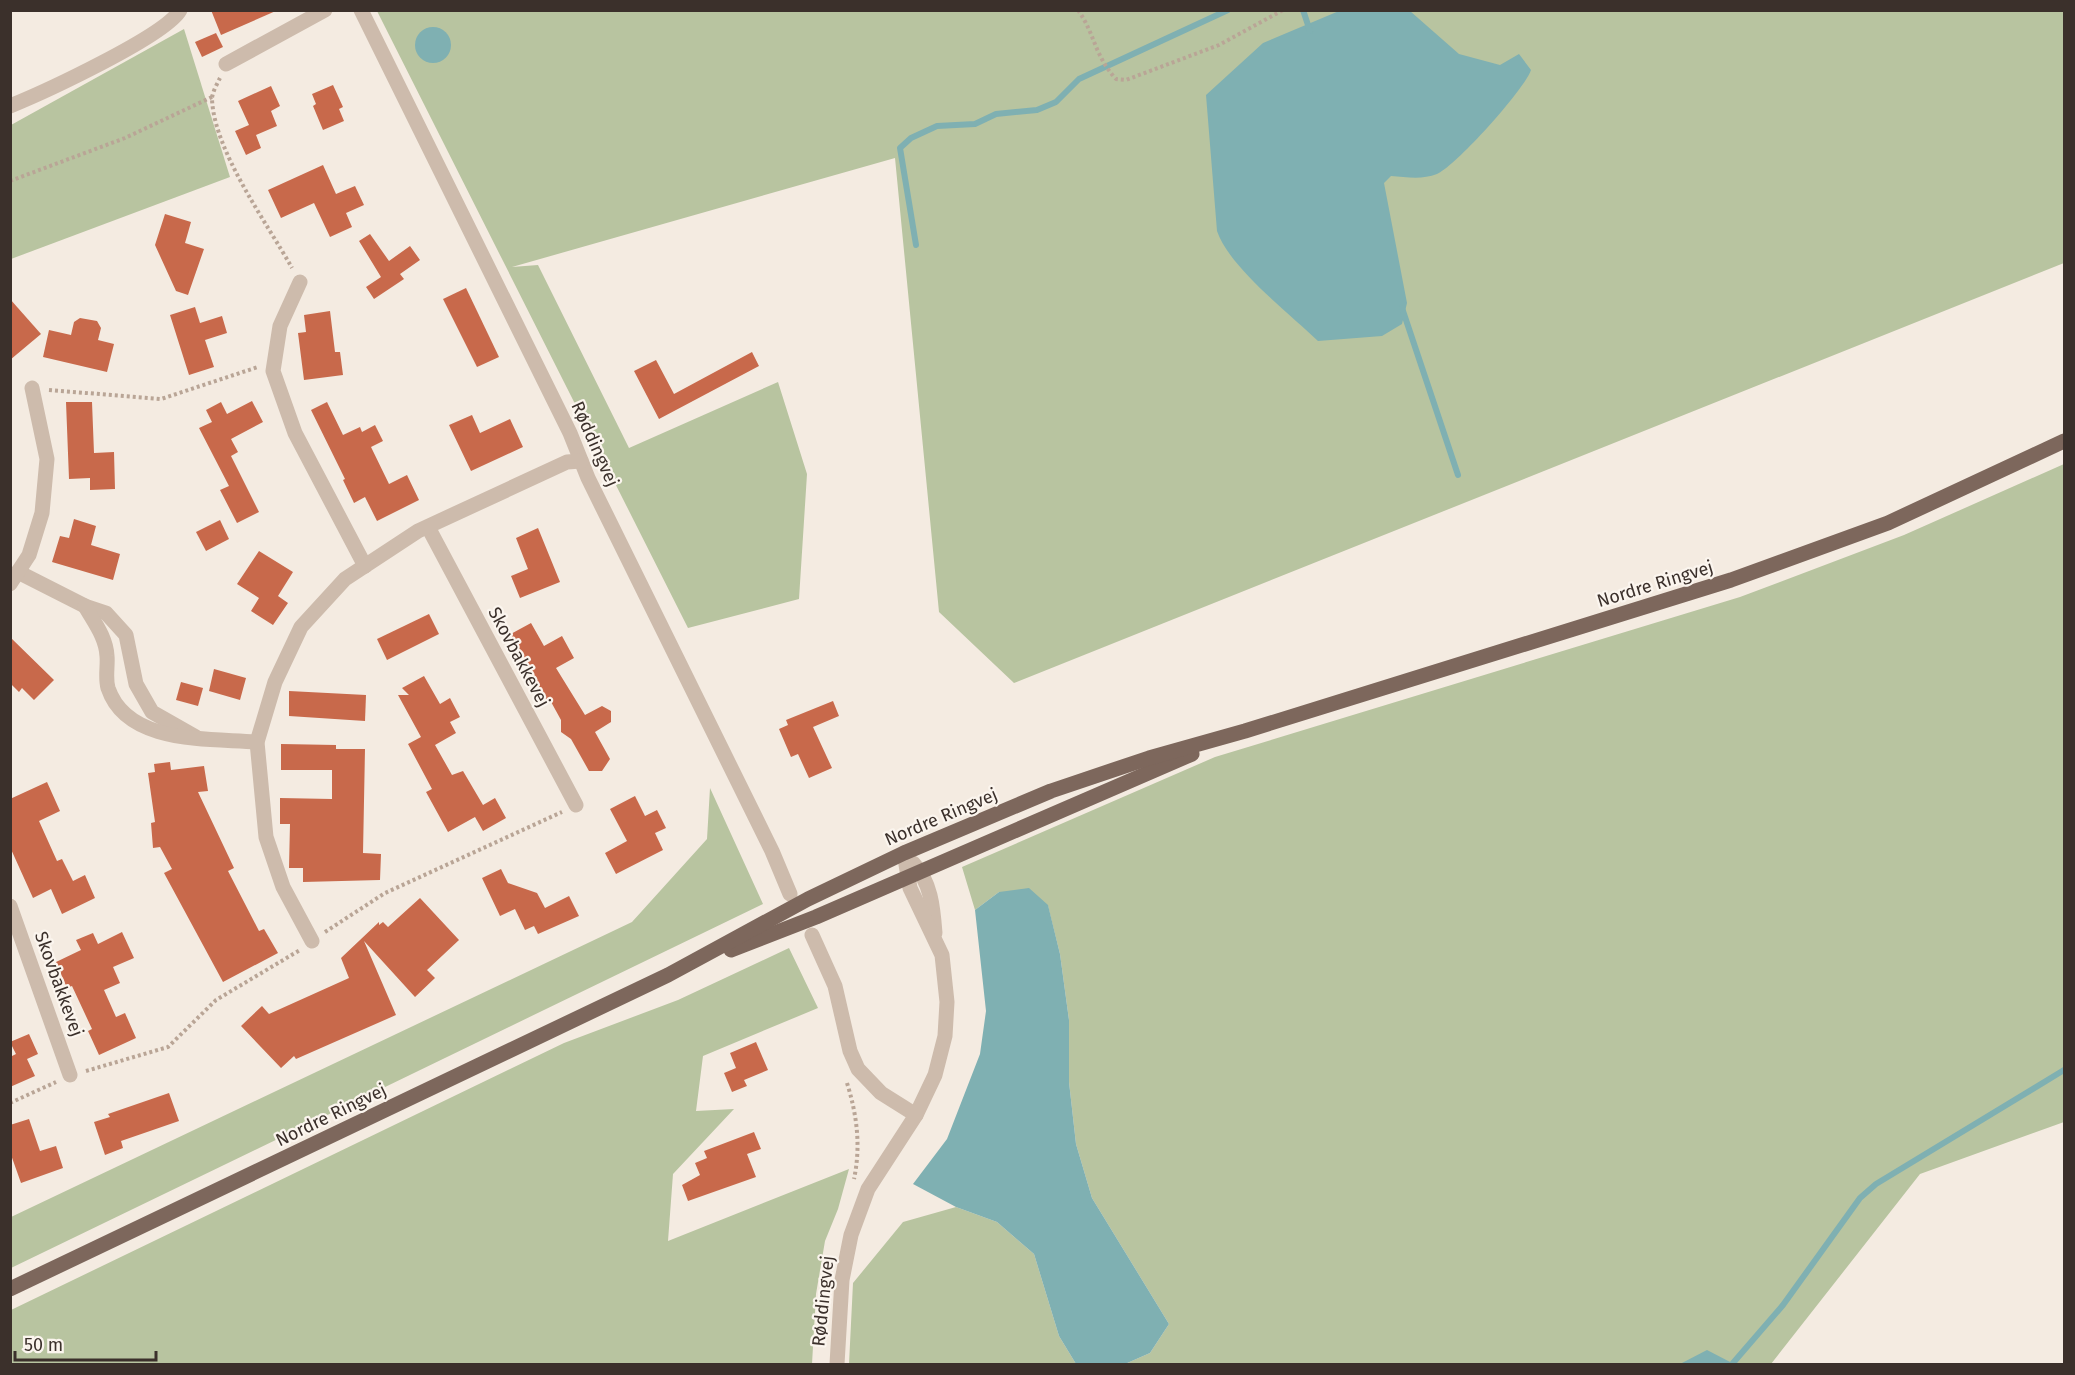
<svg xmlns="http://www.w3.org/2000/svg" width="2075" height="1375" font-family="'Fira Sans',sans-serif">
<style>
.green{fill:#b8c4a0}
.water{fill:#7fb0b2}
.lines{fill:none;stroke-linecap:round;stroke-linejoin:round}
.stream{stroke:#7fb0b2;stroke-width:6}
.building{fill:#c8694b}
.path{stroke:#b9a596;stroke-width:4;stroke-dasharray:3 3;stroke-linecap:butt}
.minor{stroke:#cdbbac;stroke-width:15}
.major{stroke:#7d675c;stroke-width:15}
.labels{text-anchor:middle;dominant-baseline:central;stroke-width:4.5;stroke-linejoin:round;paint-order:stroke}
.street-label{font-size:18px;fill:#3b302b;stroke:#fbf5ee}
</style>
<rect width="100%" height="100%" fill="#f4ebe1"/>
<g class="green">
<polygon points="377,11 2064,11 2064,263 1014,683 939,612 895,158 512,267 538,265 629,448 778,382 807,474 799,599 688,628"/>
<polygon points="184,29 230,177 11,259 11,125"/>
<polygon points="2064,464 2064,1122 1920,1174 1771,1364 1125,1364 1150,1353 1169,1324 1092,1198 1076,1144 1069,1082 1069,1020 1060,954 1048,906 999,892 975,910 962,867 1215,757 1740,597 1904,535"/>
<polygon points="710,788 763,904 11,1268 11,1217 632,922 707,839"/>
<polygon points="789,948 818,1008 703,1056 696,1111 734,1109 673,1174 668,1241 849,1169 838,1209 825,1241 816,1294 812,1364 11,1364 11,1310 564,1043 678,1000"/>
<polygon points="956,1207 997,1222 1034,1254 1059,1336 1076,1364 849,1364 853,1283 903,1222"/>
</g>
<g class="water">
<path d="M1339 11H1410L1459 54 1500 65 1519 54 1531 70C1525 89 1455 167 1437 174 1422 180 1406 177 1391 176L1384 183 1407 303 1402 324 1382 336 1318 341C1289 313 1229 267 1217 231L1206 95 1263 43Z"/>
<circle cx="433" cy="45" r="18"/>
<polygon points="1029,888 1048,905 1060,954 1069,1020 1069,1082 1076,1144 1092,1198 1169,1324 1150,1353 1125,1364 1076,1364 1059,1336 1034,1254 997,1222 956,1207 913,1184 947,1139 980,1054 986,1011 975,910 999,892"/>
<polygon points="1707,1350 1734,1364 1657,1364 1680,1364"/>
</g>
<g class="lines">
<g class="stream">
<polyline points="1303,10 1310,31"/>
<polyline points="916,245 900,148 911,138 937,126 975,124 996,114 1037,110 1056,102 1079,79 1228,10"/>
<polyline points="1402,308 1458,475"/>
<polyline points="1733,1363 1783,1305 1860,1198 1876,1184 2064,1070"/>
</g>
</g>
<g class="building">
<polygon points="211,10 278,10 221,35"/>
<polygon points="216,33 223,47 202,57 195,42"/>
<polygon points="333,85 343,107 339,109 344,121 323,130 313,106 316,104 312,94"/>
<polygon points="271,86 280,106 271,111 277,126 256,135 261,148 246,155 235,131 249,125 238,101"/>
<polygon points="323,165 336,194 355,186 364,205 346,213 352,227 330,237 314,203 281,218 268,190"/>
<polygon points="165,214 191,222 185,243 204,249 188,295 176,291 155,245"/>
<polygon points="370,234 389,261 410,246 420,260 400,274 404,279 374,299 366,287 381,277 359,241"/>
<polygon points="466,288 499,357 477,367 443,299"/>
<polygon points="10,299 41,334 10,360"/>
<polygon points="195,307 200,323 222,316 227,333 205,340 214,367 189,375 170,315"/>
<polygon points="330,311 335,352 340,352 343,375 304,380 298,333 306,332 304,315"/>
<polygon points="80,318 97,321 101,328 98,340 114,344 107,372 43,357 49,330 71,335 74,322"/>
<polygon points="752,352 759,366 659,419 634,371 656,360 674,394"/>
<polygon points="252,401 263,422 231,439 238,452 231,456 259,512 237,523 220,490 229,486 199,428 212,422 206,410 221,402 227,414"/>
<polygon points="66,402 92,402 94,453 114,452 115,489 90,490 90,478 69,479"/>
<polygon points="327,402 343,435 360,427 362,432 375,425 383,441 371,447 389,484 407,475 419,500 377,521 365,497 354,503 343,480 345,479 311,410"/>
<polygon points="472,415 480,433 510,419 523,447 471,471 449,425"/>
<polygon points="74,519 96,526 91,545 120,554 113,580 52,562 60,536 69,538"/>
<polygon points="220,520 229,539 206,551 196,532"/>
<polygon points="538,528 560,582 520,598 511,576 528,569 516,538"/>
<polygon points="259,551 293,572 278,596 288,603 273,625 251,611 259,598 237,584"/>
<polygon points="429,614 439,634 387,660 377,639"/>
<polygon points="531,623 544,646 562,636 574,658 556,668 585,715 602,706 611,711 611,722 595,732 610,759 602,771 589,771 571,739 561,732 561,720 550,700 546,703 507,636"/>
<polygon points="10,637 54,680 34,700 22,688 19,692 10,683"/>
<polygon points="214,669 246,678 240,700 209,691"/>
<polygon points="424,676 440,704 450,698 460,717 450,722 456,733 435,745 452,775 463,771 483,805 495,798 506,818 483,831 475,817 448,832 426,792 432,789 408,744 421,737 398,695 409,695 402,688"/>
<polygon points="181,682 203,688 198,706 176,700"/>
<polygon points="289,691 366,695 365,721 289,716"/>
<polygon points="833,701 839,716 813,727 832,768 809,778 798,754 791,757 779,729 788,725 786,720"/>
<polygon points="281,744 336,745 336,749 365,749 363,853 381,854 380,880 303,882 303,868 289,868 290,824 280,824 280,798 332,799 332,770 281,770"/>
<polygon points="170,762 171,770 204,766 208,791 198,792 234,868 228,871 259,931 264,929 278,953 223,982 164,873 172,869 160,847 153,848 151,823 155,822 148,773 155,772 154,764"/>
<polygon points="47,782 60,811 39,821 57,861 62,859 73,881 85,875 95,898 62,914 51,889 33,898 10,847 10,799"/>
<polygon points="635,796 645,816 657,810 666,828 655,833 663,850 616,874 605,853 627,841 610,809"/>
<polygon points="501,869 508,883 537,893 545,908 569,896 579,916 538,934 534,926 525,930 515,909 500,916 482,878"/>
<polygon points="420,898 459,940 427,970 435,978 415,997 364,941 396,1015 296,1059 294,1056 281,1068 241,1026 262,1006 269,1014 349,978 341,958 379,922 379,925 383,922 388,927"/>
<polygon points="122,932 134,958 113,967 120,983 104,990 116,1017 125,1013 136,1038 99,1055 88,1031 92,1029 72,986 67,988 56,962 81,950 76,940 93,933 98,944"/>
<polygon points="29,1034 38,1054 27,1059 35,1076 10,1087 10,1057 16,1054 10,1042"/>
<polygon points="756,1042 768,1070 744,1080 747,1086 732,1092 724,1073 736,1068 730,1053"/>
<polygon points="169,1093 179,1121 121,1141 123,1148 105,1155 94,1122 110,1117 108,1114"/>
<polygon points="29,1119 40,1151 56,1146 63,1168 21,1183 10,1152 10,1125"/>
<polygon points="754,1132 761,1149 747,1154 756,1177 688,1201 682,1185 700,1175 695,1163 707,1158 704,1151"/>
</g>
<g class="lines">
<g class="path">
<path d="M1078 10C1095 34 1094 55 1116 79L1126 80 1219 45 1283 10"/>
<path d="M220 78C217 84 212 93 212 99 214 151 267 223 292 268"/>
<polyline points="10,181 125,138 212,97"/>
<polyline points="49,390 161,399 258,367"/>
<polyline points="325,932 385,893 562,812"/>
<polyline points="86,1071 168,1047 216,1000 300,950"/>
<path d="M847 1083C857 1115 861 1146 854 1179"/>
<polyline points="10,1103 56,1082"/>
</g>
<g class="minor">
<polyline points="361,10 570,433 588,478 772,851 790,894"/>
<polyline points="226,64 325,10"/>
<path d="M10 106C42 93 166 36 180 10"/>
<polyline points="300,282 280,326 273,371 295,433 365,566"/>
<polyline points="428,527 576,805"/>
<polyline points="18,572 85,606 106,613 126,635 136,684 152,712 196,737"/>
<polyline points="10,584 29,555 42,513 47,459 32,388"/>
<path d="M85 606C94 622 106 637 107 656 108 666 105 677 108 688 127 745 209 738 257 742"/>
<path d="M913 863C931 882 933 907 935 933"/>
<polyline points="10,906 70,1075"/>
<polyline points="812,935 835,986 850,1051 858,1069 881,1093 916,1115"/>
<polyline points="312,941 283,887 266,837 257,742 275,682 301,627 345,579 418,531 567,462 581,461"/>
<polyline points="837,1364 842,1280 851,1235 868,1189 916,1115 935,1075 945,1036 947,1002 942,955 910,888 904,853"/>
</g>
<g class="major">
<polyline points="731,950 816,917 1192,754"/>
<polyline points="10,1289 668,975 808,899 904,853 1051,791 1149,758 1245,731 1731,580 1888,523 2064,441"/>
</g>
</g>
<g class="labels">
<g class="street-label">
<text transform="translate(595 444) rotate(66)">Røddingvej</text>
<text transform="translate(1655 584) rotate(-17)">Nordre Ringvej</text>
<text transform="translate(519 657) rotate(62)">Skovbakkevej</text>
<text transform="translate(941 817) rotate(-23)">Nordre Ringvej</text>
<text transform="translate(59 984) rotate(70)">Skovbakkevej</text>
<text transform="translate(331 1115) rotate(-26)">Nordre Ringvej</text>
<text transform="translate(823 1301) rotate(-84)">Røddingvej</text>
</g>
</g>
<rect width="2075" height="1375" fill="none" stroke="#3b302b" stroke-width="24"/>
<path d="M15 1351v9h141v-9" fill="none" stroke="#3b302b" stroke-width="3"/>
<text x="24" y="1351" font-size="18" fill="#3b302b" stroke="#fbf5ee" stroke-width="4.5" paint-order="stroke">50 m</text>
</svg>
